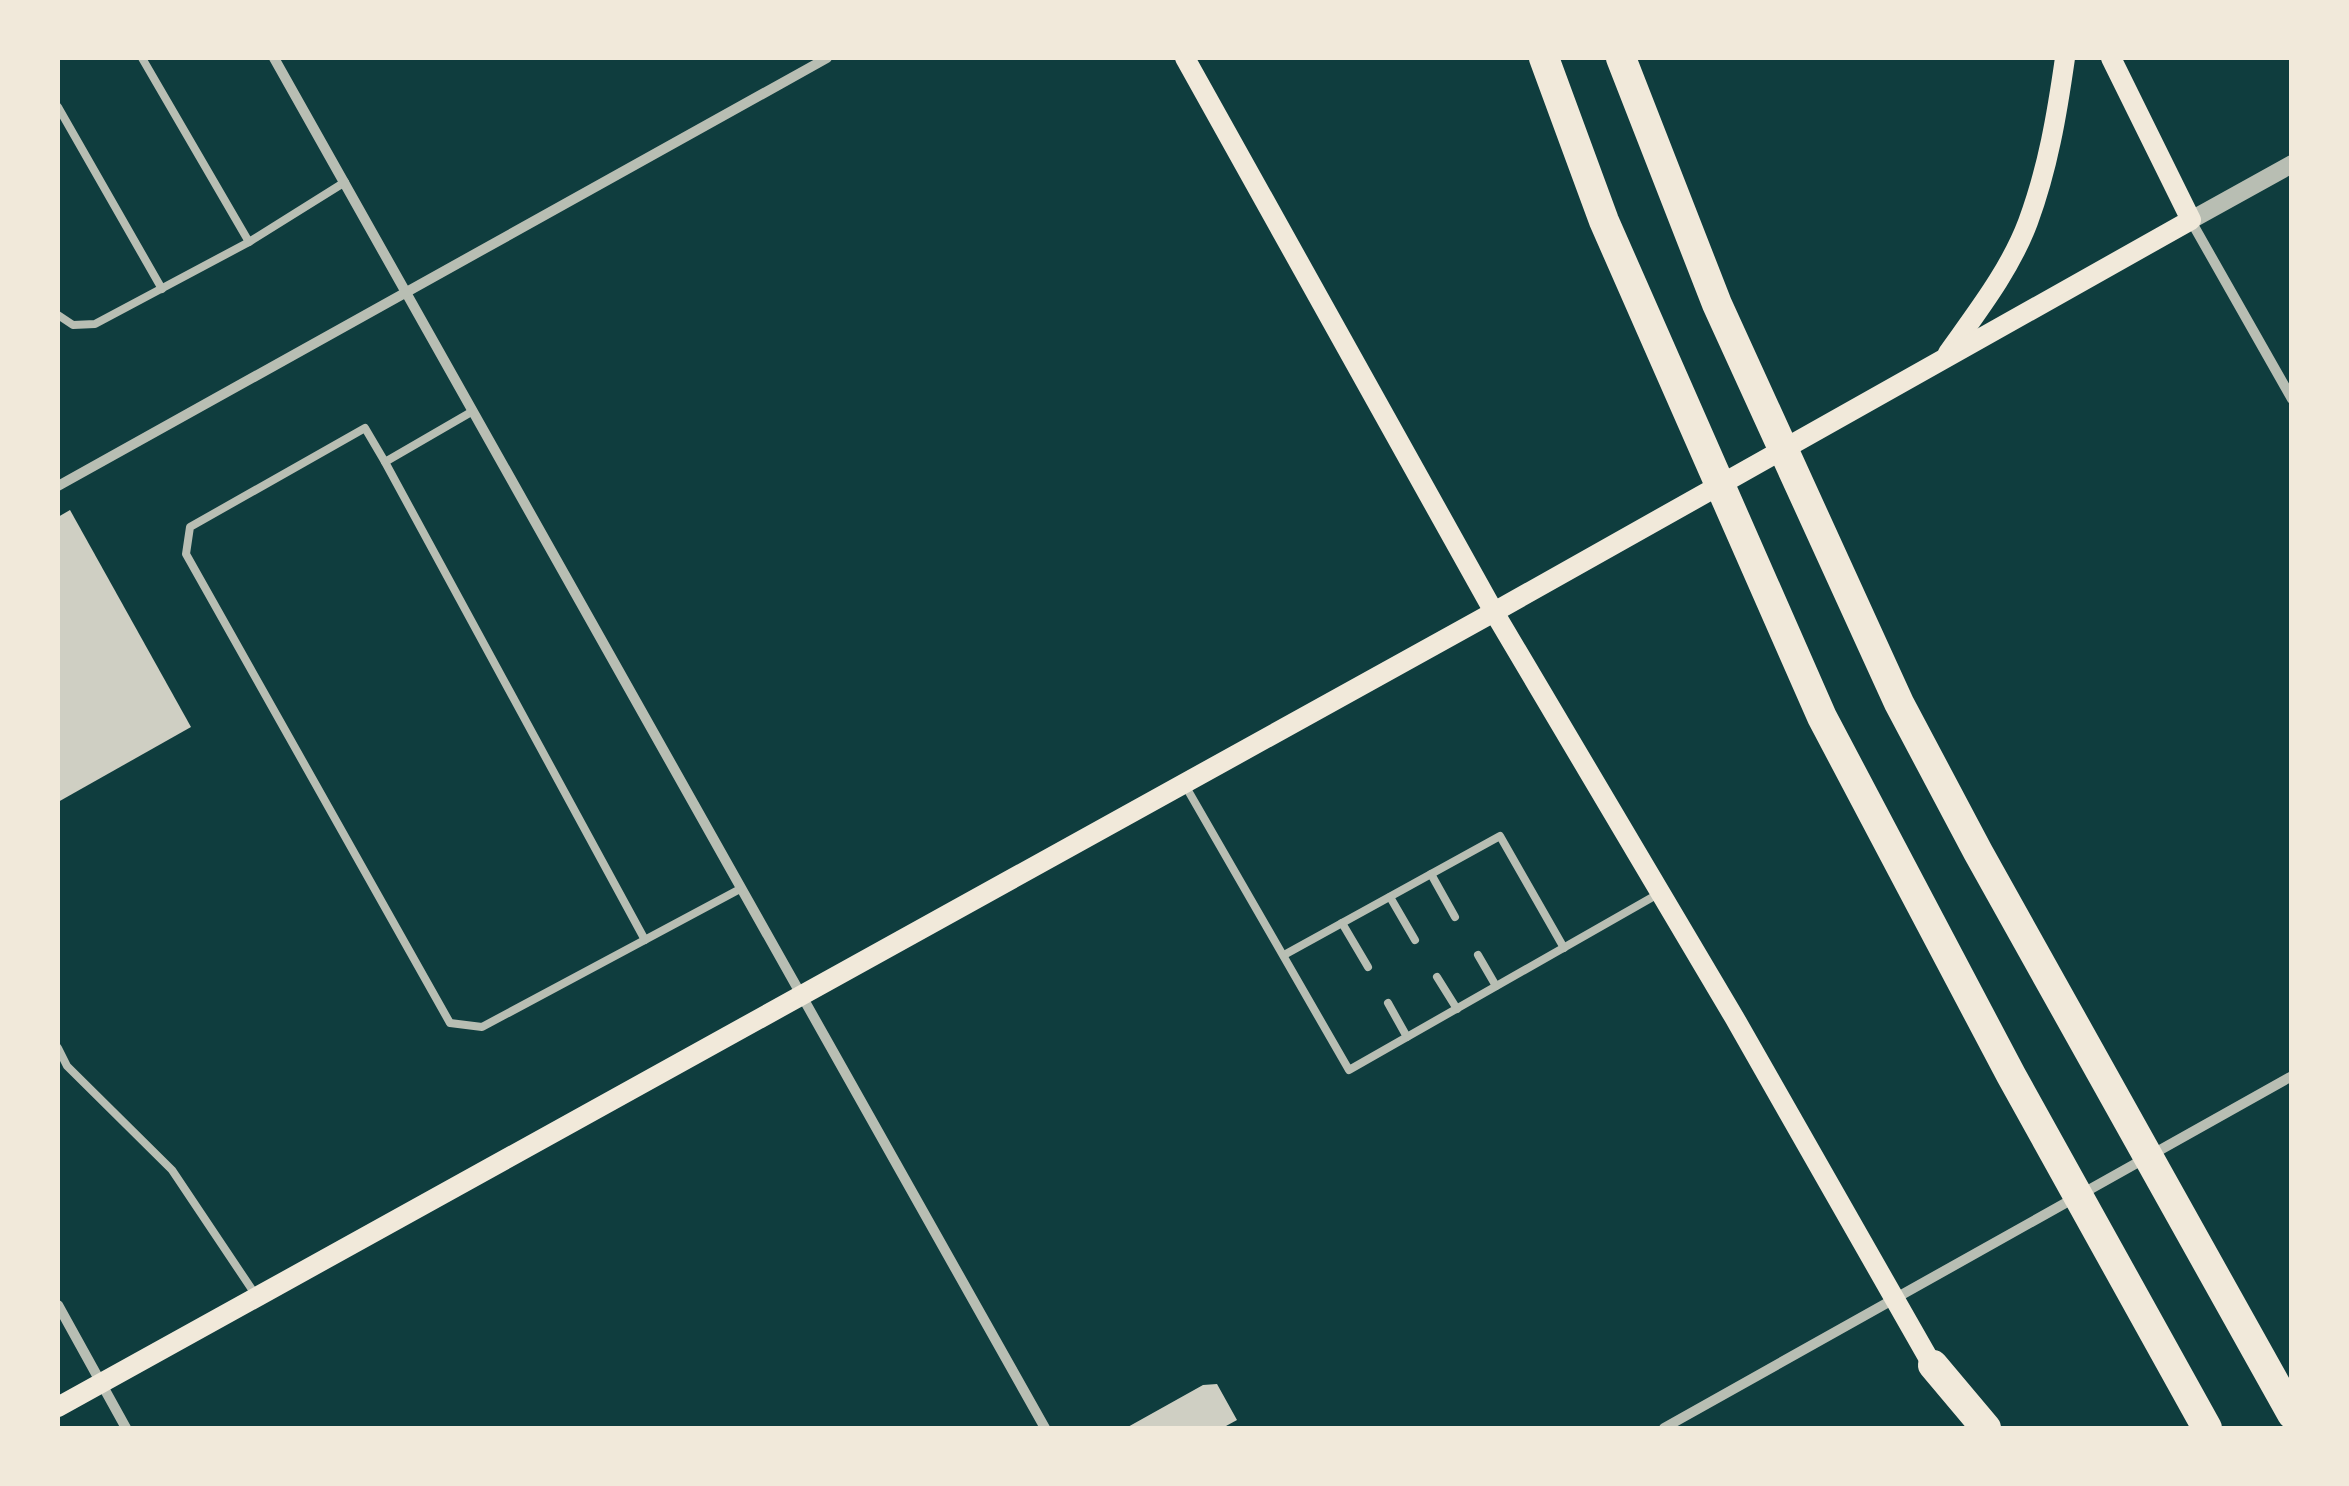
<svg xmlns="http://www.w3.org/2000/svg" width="2349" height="1486" font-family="Manrope,sans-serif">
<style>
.building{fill:#cfcfc3}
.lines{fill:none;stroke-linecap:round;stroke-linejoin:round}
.service{stroke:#b8beb3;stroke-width:8}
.minor{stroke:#b8beb3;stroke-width:10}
.tertiary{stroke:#b8beb3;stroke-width:18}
.secondary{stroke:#f1e9da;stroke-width:20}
.motorway{stroke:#f1e9da;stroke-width:30}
</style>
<rect width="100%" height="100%" fill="#0f3d3e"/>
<g class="building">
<polygon points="70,510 191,727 58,802 58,517"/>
<polygon points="1217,1384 1237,1420 1226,1426 1227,1428 1126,1428 1203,1385"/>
</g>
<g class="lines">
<g class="service">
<polyline points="142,58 249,242 345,182"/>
<polyline points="58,107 162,289"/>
<polyline points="58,315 73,325 95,324 249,242"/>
<polyline points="473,411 385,462 365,428 190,527 186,554 450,1023 482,1027 740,889"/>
<polyline points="385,462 645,940"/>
<polyline points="1186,787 1349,1070 1658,894"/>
<polyline points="1431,874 1455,917"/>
<polyline points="1390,897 1415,940"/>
<polyline points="1342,923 1368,967"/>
<polyline points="1284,955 1500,836 1564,948"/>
<polyline points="1478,955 1496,986"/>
<polyline points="1437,977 1457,1009"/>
<polyline points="1388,1003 1407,1037"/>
<polyline points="58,1048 67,1066 172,1170 257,1297"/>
</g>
<g class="minor">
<polyline points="274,58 1045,1428"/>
<polyline points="2191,221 2292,399"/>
<polyline points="58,486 827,58"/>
<polyline points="58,1305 126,1428"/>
<polyline points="1664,1428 2292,1076"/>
</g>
<polyline class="tertiary" points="2191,220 2292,164"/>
<g class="secondary">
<polyline points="1185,58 1494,612 1734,1017 1938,1375"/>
<path d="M1948 353C1977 312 2010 270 2028 222 2048 168 2057 114 2065 58"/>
<polyline points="58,1407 1494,612 2191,220 2111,58"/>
</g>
<g class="motorway">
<polyline points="1544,58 1604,221 1822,717 2011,1075 2207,1428"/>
<polyline points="1621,58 1717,304 1899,703 1978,852 2292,1414"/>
<polyline points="1933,1365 1986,1428"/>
</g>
</g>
<rect width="2349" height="1486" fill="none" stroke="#f1e9da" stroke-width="120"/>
</svg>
